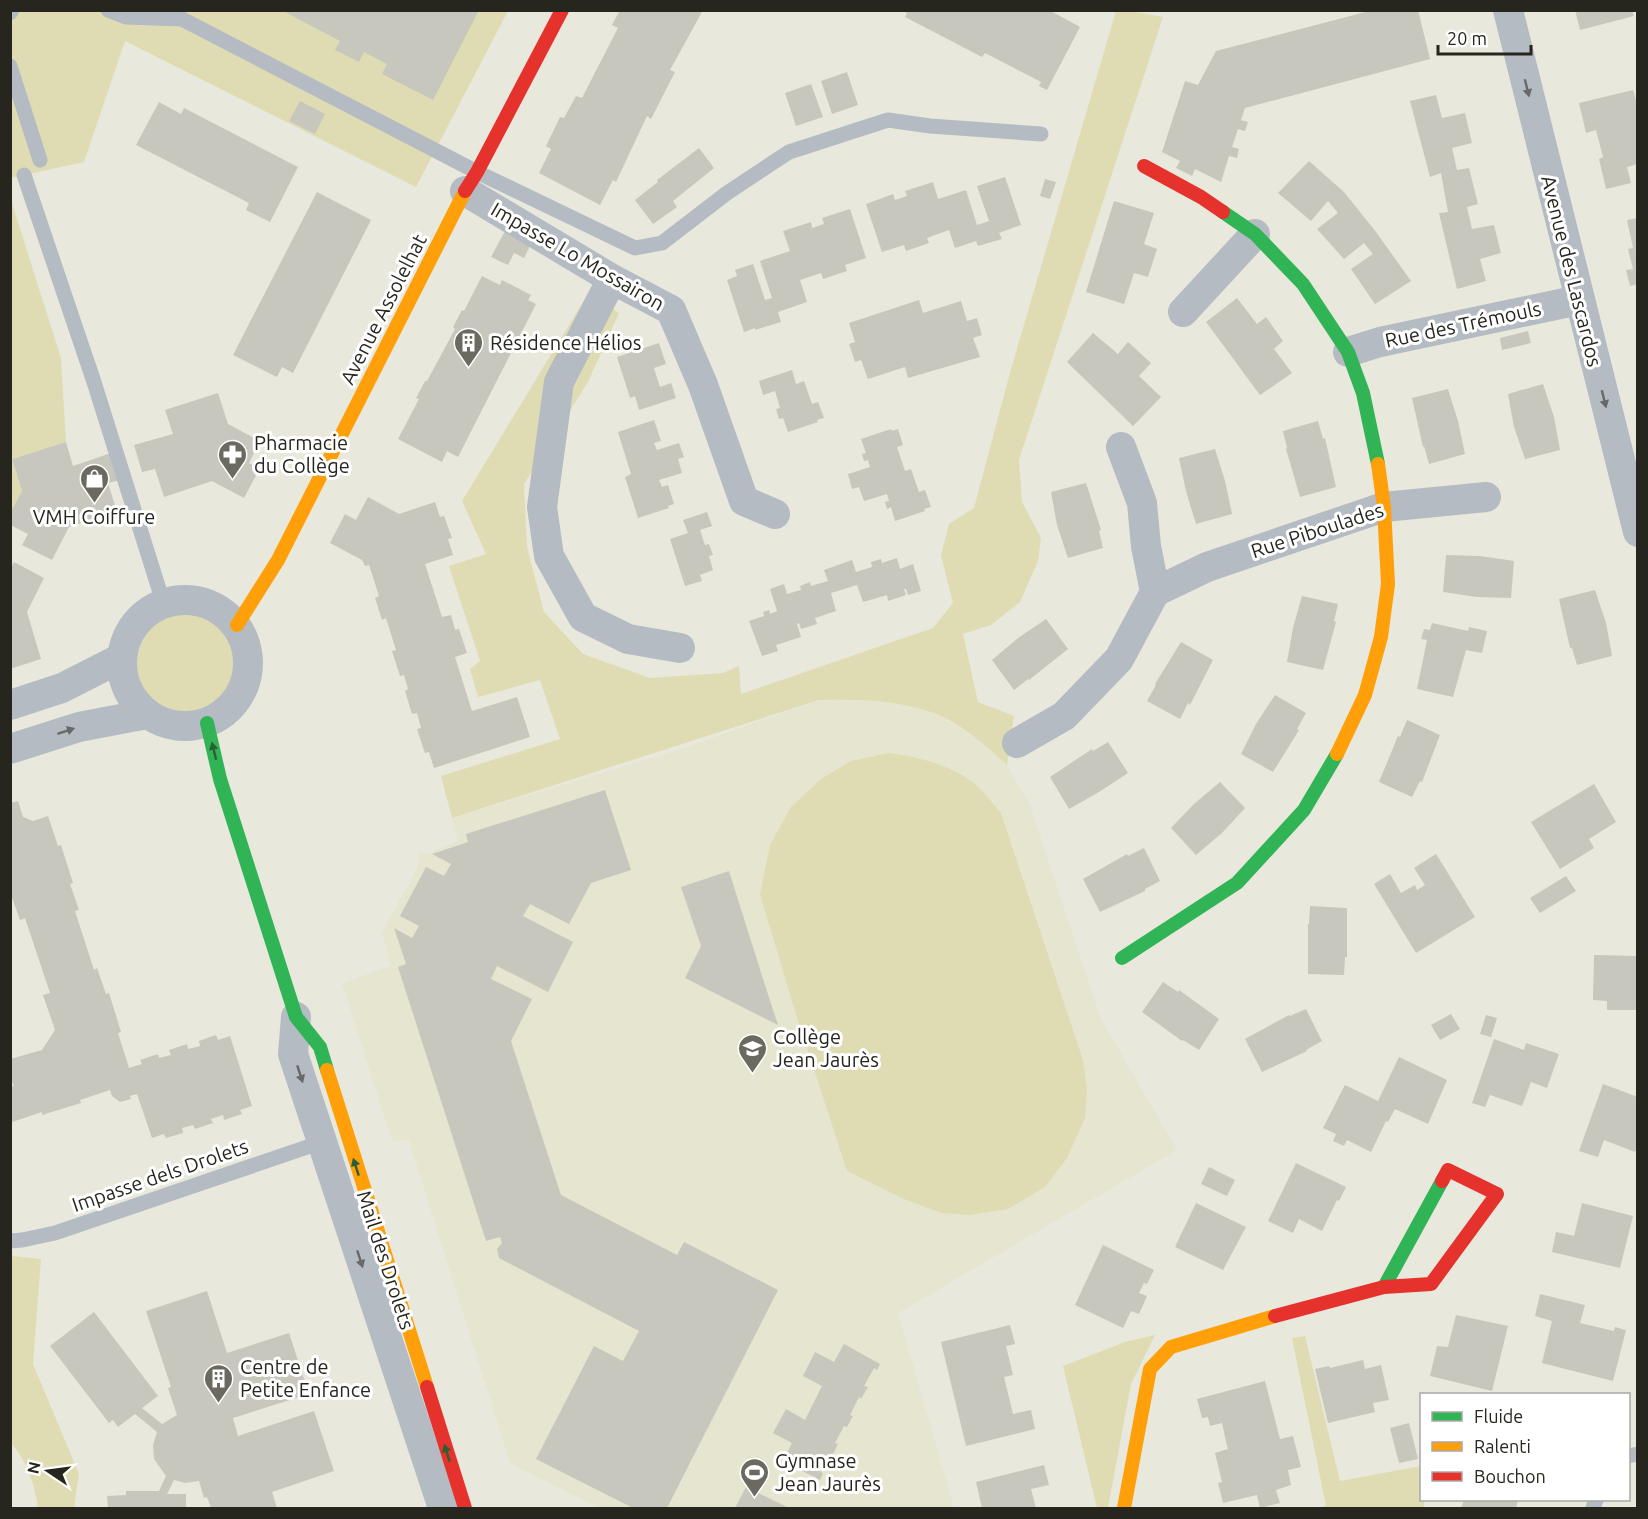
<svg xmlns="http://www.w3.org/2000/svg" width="1648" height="1519" font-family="Ubuntu,sans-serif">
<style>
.built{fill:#e6e5cf}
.green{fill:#dfdcb4}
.building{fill:#c7c7bd}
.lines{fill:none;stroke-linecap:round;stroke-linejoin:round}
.lane{stroke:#b4bbc2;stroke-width:15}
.street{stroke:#b4bbc2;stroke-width:30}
.fast{stroke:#30b455;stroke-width:14}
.slow{stroke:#ff9f0a;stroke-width:14}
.jam{stroke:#e5322d;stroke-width:14}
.oneway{fill:#666968}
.oneway2{fill:#2b5f34}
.labels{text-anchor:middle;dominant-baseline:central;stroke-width:6;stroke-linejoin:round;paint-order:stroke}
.street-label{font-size:20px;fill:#27261e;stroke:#fff}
.poi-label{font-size:20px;fill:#27261e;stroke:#fff;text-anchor:start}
</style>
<rect width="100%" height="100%" fill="#e9e8dc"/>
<polygon class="built" points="868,699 902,703 941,716 977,739 1007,765 1030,805 1100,1017 1177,1150 898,1313 954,1508 599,1508 510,1463 409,1140 392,1141 342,983 391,966 382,933 418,867 419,851 426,854 458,841 452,818 681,749 819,700"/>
<g class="green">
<polygon points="10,11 508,11 416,187 125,41 84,162 11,178"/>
<path d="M1116 11H1131L1163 17 1019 460 1022 502 1041 538 1038 561 1020 602 991 625 963 634 978 702 1014 716 1007 765C987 747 964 726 939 715 899 699 860 699 819 700L452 818 441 776 560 739 540 680 478 697 470 669 480 661 449 566 486 554 462 501 589 292 619 313 588 382 524 484 527 547 544 612 583 654 650 678 723 673 739 666 741 694 933 628 953 603 941 555 949 524 974 508 1011 369Z"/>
<polygon points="10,197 61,358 66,442 12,459 22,491 10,513"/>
<circle cx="187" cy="664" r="52"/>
<path d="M889 753C919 757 952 765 976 785 985 793 993 804 1001 813L1083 1060 1087 1090 1085 1118 1067 1158 1045 1187 1008 1209 970 1215 941 1213 904 1199 847 1171 796 1014 760 894 770 845 791 807 821 779 851 761Z"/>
<path d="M11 1256 41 1259 33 1364 79 1474 74 1508H38C35 1486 27 1460 11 1443Z"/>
<polygon points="1155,1335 1131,1384 1108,1508 1097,1508 1063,1366 1125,1342"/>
<polygon points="1305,1336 1340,1481 1421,1466 1422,1500 1424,1500 1424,1508 1317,1508 1326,1506 1292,1338"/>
</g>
<g class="building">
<polygon points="281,10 479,10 433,100 382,74 387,64 364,52 359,62 335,50 340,41"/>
<polygon points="620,10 703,10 670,70 675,72 651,119 647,116 616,182 613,180 600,205 539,173 551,149 546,146 560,117 564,118 576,96 582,98 618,28 612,25"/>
<polygon points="902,10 1049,10 1080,27 1047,90 1039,86 1041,82 985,53 982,57 905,17 907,13"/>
<polygon points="1373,10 1418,10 1430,59 1245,108 1241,120 1248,122 1245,131 1238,129 1232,147 1239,149 1237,158 1229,156 1221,182 1195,169 1192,176 1176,168 1180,161 1162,152 1185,81 1198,85 1216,51"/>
<polygon points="1575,10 1632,10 1634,16 1580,30"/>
<polygon points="847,72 858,105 832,114 821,81"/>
<polygon points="811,84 823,117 796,126 785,93"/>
<polygon points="1633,90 1638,108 1638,164 1627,167 1631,183 1606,189 1599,159 1603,157 1596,130 1586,133 1579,103"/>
<polygon points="1436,95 1442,118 1465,113 1472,143 1452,148 1457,170 1469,168 1478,204 1467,207 1472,229 1494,225 1501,253 1480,259 1486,281 1457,289 1439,213 1448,212 1441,173 1430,177 1410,101"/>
<polygon points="300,101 325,114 315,134 289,121"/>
<polygon points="159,102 181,114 184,108 298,167 270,222 246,210 249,203 136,145"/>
<polygon points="699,148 714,168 673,201 677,207 653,224 635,200 658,182 657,180"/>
<polygon points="1309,161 1344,192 1376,232 1411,281 1375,304 1351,269 1373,254 1364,243 1344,259 1317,229 1338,213 1328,201 1311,221 1278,193"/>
<polygon points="1005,177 1021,225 999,233 1002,239 978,246 976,241 955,248 949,230 927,238 929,243 906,251 904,245 882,252 866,204 893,194 895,200 907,196 905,191 933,182 938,199 966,190 977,225 989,221 977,186"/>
<polygon points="1045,179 1056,182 1050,199 1040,196"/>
<polygon points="317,192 371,220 293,373 282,367 277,377 233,355"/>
<polygon points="1114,201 1154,213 1144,244 1157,249 1148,277 1134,273 1124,304 1086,292"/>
<polygon points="850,209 866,258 845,265 847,271 823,279 821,273 800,280 807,302 778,312 781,322 755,330 755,328 744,332 727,280 737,276 735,270 753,264 765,300 772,298 760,261 790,251 783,231 811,222 812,228 824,224 822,218"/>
<polygon points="1638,218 1638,284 1630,286 1626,270 1633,269 1628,249 1633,248 1627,220"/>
<polygon points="505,231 531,244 524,258 514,253 508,265 491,257"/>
<polygon points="482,276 500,285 502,280 531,295 528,300 536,304 458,457 447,451 442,462 398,439 419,399 416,398 425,381 427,381 455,329 453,327 462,310 464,311"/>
<polygon points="1237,298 1257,324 1266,317 1283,341 1274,349 1292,373 1260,395 1206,322"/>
<polygon points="919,300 923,313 961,301 967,321 977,318 982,335 973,338 980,357 908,378 905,367 868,379 861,360 855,362 849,344 855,342 849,323"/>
<polygon points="1528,331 1531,343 1502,350 1500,338"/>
<polygon points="1093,333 1118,354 1128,342 1151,363 1139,376 1161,397 1133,426 1067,362"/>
<polygon points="659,343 666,364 654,368 660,387 671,383 676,398 639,410 635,396 630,398 617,357"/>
<polygon points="792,370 796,384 804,381 812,404 818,402 824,418 817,420 818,422 788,432 783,418 779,419 776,409 780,408 775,391 763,395 759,381"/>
<polygon points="1543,384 1554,417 1560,450 1525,459 1514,427 1508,394"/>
<polygon points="1448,389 1458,421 1465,454 1429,464 1424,446 1423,447 1412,398"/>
<polygon points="218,393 228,424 260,441 249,463 260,468 244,498 212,481 164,497 155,469 142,472 134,445 173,434 165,410"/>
<polygon points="654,420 661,441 654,443 657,450 679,443 684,457 678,459 682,473 659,480 662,487 668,485 674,504 668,506 669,508 638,518 625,477 631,474 618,432"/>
<polygon points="1318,421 1323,439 1325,438 1336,487 1300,497 1286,449 1287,448 1283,431"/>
<polygon points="891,429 892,431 898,429 903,445 897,447 905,471 911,469 919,492 925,490 931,507 924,509 925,511 895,521 891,507 887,509 885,502 889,501 887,494 864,501 859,487 852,489 848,474 870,467 868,460 864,461 862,454 866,453 861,439"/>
<polygon points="66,442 73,466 111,453 120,480 108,483 117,512 69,527 52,560 22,545 28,534 10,525 10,513 22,491 12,459"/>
<polygon points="1215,449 1225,481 1232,514 1196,524 1186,491 1179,458"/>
<polygon points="1086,483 1101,530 1099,531 1103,548 1068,558 1057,525 1051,492"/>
<polygon points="368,497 399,514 435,502 440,517 444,516 452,538 448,539 453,555 425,564 442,617 451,615 455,630 459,629 467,653 455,657 472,711 517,697 530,737 434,768 429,752 425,753 417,729 421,728 417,713 412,714 405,691 408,689 404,675 400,676 392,651 396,650 386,618 382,620 375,598 379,596 369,565 365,566 362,560 330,543 345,514 356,520"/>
<polygon points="707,512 712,526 700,530 705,545 709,544 713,555 709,556 713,570 700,575 702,581 685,586 670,539 688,533 683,520"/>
<polygon points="1446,555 1480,556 1514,561 1511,598 1477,597 1443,592"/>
<polygon points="897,558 900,569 913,564 921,591 908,595 906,589 904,589 906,595 888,601 887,595 863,602 857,585 831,593 836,611 815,618 817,624 801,629 799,623 797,624 801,637 776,645 778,651 762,656 749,621 764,616 763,612 769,610 770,614 777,611 770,589 784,584 787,594 801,590 800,586 810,582 811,586 828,581 824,570 852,560 856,572 872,567 871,562 881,559 882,563"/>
<polygon points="14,562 44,578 27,612 41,659 10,669 10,569"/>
<polygon points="1595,590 1606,623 1612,656 1577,665 1572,648 1570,648 1559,599"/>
<polygon points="1302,596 1338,604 1334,621 1336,622 1323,670 1287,662 1293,628"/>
<polygon points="1046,619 1068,649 1029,680 1028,679 1014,690 992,660 1018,638"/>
<polygon points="1432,623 1468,631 1469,627 1487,631 1482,653 1466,650 1453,697 1417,689 1427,640 1421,639 1424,629 1430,630"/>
<polygon points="1181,642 1213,660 1190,705 1188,703 1180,719 1147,701 1156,685 1155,684"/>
<polygon points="1275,695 1306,713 1297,729 1299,730 1273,772 1241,754 1256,724"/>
<polygon points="1407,720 1440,735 1422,782 1420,781 1412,797 1379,782 1398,736 1400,737"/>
<polygon points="1108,742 1128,773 1099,792 1069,809 1050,777 1092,749 1093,751"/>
<polygon points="1220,782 1245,808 1222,833 1196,855 1171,828 1194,804"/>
<polygon points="1594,784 1616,822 1589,839 1594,848 1560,869 1531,822"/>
<polygon points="605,790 631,870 591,883 569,924 530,904 523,916 573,942 548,992 497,966 491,979 532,999 511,1041 561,1195 677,1255 684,1242 778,1290 667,1508 633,1508 536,1459 594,1346 623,1361 639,1331 499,1258 497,1249 502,1243 500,1237 486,1241 398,967 406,964 394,928 412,938 419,926 400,916 426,867 444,876 451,864 432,854 468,842 466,834"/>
<polygon points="18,801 23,817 33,821 48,816 58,846 61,845 73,883 70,884 79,910 75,911 94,970 97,968 106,994 109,993 121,1032 118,1033 129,1068 142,1064 140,1060 158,1054 159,1058 171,1055 169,1050 187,1044 188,1049 200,1046 199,1041 216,1035 218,1040 230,1036 252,1106 240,1110 242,1114 224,1120 223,1115 211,1119 213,1123 195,1129 193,1125 182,1128 183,1133 166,1138 164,1134 152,1138 137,1094 130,1096 131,1099 120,1102 112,1096 110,1090 80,1100 81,1103 42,1115 42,1112 12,1122 10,1087 14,1086 12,1081 10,1082 10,1059 42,1050 55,1030 43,995 50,993 25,918 20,920 10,892 10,803"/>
<polygon points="1144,848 1160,881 1145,889 1145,891 1100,912 1083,879 1127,854 1128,856"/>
<polygon points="1436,854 1475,917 1416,953 1374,884 1390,874 1401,893 1415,885 1417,890 1425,885 1414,868"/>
<polygon points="729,871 763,979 778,1025 685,978 701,946 681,887"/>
<polygon points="1566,876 1576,891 1540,913 1530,898"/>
<polygon points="1310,906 1347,908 1347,957 1345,957 1344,975 1308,974 1308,924 1309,924"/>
<polygon points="1594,955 1638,956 1638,1010 1607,1010 1607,1001 1593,1000"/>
<polygon points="1163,982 1178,992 1179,990 1219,1019 1199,1050 1183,1040 1182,1041 1142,1012"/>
<polygon points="1306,1009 1322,1041 1306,1050 1307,1051 1262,1072 1245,1039 1289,1015 1290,1016"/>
<polygon points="1451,1014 1460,1029 1440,1040 1431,1025"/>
<polygon points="1486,1015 1497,1018 1491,1037 1480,1034"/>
<polygon points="1494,1039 1524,1050 1526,1043 1559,1054 1547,1088 1531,1082 1522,1106 1490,1095 1485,1107 1472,1103"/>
<polygon points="1399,1057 1447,1080 1428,1124 1395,1109 1388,1122 1386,1121 1371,1152 1347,1140 1344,1146 1333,1141 1336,1134 1323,1128 1345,1085 1378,1101"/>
<polygon points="1603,1084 1638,1097 1638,1146 1635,1152 1604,1140 1598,1157 1579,1151"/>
<polygon points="1296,1163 1346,1187 1339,1201 1337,1200 1322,1231 1299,1219 1293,1233 1268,1221"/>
<polygon points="1209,1167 1235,1180 1227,1196 1201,1184"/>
<polygon points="1196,1203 1246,1227 1223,1270 1175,1247"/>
<polygon points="1582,1203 1633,1216 1620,1268 1552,1252 1556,1232 1574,1236"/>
<polygon points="1103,1245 1154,1270 1147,1284 1144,1283 1139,1293 1147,1296 1139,1314 1131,1311 1123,1328 1075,1305"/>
<polygon points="207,1291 227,1353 289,1333 309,1394 233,1418 238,1436 314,1411 334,1471 272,1492 277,1508 211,1508 207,1497 204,1498 199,1481 185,1483 174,1480 167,1494 186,1494 186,1508 108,1508 107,1496 126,1495 126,1491 159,1491 166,1476 154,1459 153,1445 157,1432 135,1414 118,1427 113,1420 109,1423 50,1346 94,1312 158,1396 142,1408 162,1424 177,1415 168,1388 171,1387 146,1311"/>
<polygon points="1540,1294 1585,1305 1580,1323 1614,1331 1615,1327 1626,1330 1613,1381 1542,1363 1552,1321 1535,1316"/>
<polygon points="1456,1315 1508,1326 1492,1391 1430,1376 1437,1346 1448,1347"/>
<polygon points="1010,1325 1015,1344 1006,1346 1013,1375 1004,1377 1013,1414 1031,1410 1035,1429 966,1446 941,1342"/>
<polygon points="844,1344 880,1364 877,1370 874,1368 864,1386 868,1387 861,1399 859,1397 850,1415 853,1416 847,1427 844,1426 835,1443 838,1444 832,1456 829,1454 820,1472 823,1473 820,1480 783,1461 792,1443 773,1433 786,1409 805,1420 822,1386 803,1376 815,1352 834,1362"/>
<polygon points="1363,1360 1365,1369 1381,1365 1389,1400 1373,1403 1375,1412 1328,1423 1315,1369 1329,1366 1330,1368"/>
<polygon points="1265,1381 1280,1439 1293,1436 1301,1467 1288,1470 1291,1485 1276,1490 1280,1503 1260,1508 1257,1495 1223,1503 1218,1483 1222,1482 1215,1453 1228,1449 1227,1446 1222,1423 1210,1426 1208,1417 1202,1418 1197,1399"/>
<polygon points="1409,1423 1418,1459 1399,1463 1390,1428"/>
<polygon points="1044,1465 1049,1485 1031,1489 1036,1508 982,1508 976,1482"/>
<polygon points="746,1487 789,1508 735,1508"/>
<polygon points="1464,1500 1518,1500 1516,1508 1461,1508"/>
</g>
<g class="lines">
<g class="lane">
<polyline points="108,10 126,17 182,19 477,172 635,248 662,243 727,193 789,152 888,120 930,126 1041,134"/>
<polyline points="10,13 12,10"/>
<polyline points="10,66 40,160"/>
<polyline points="24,175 94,382 163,602"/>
<polyline points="10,1241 22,1240 55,1233 322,1142"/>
<polyline points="1628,1456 1638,1454"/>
<polyline points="1593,1508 1596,1500"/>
</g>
<g class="street">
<polyline points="1508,10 1638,532"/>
<polyline points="465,191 612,279 671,310 703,385 744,501 775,514"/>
<polyline points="612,279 559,382 542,507 549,556 583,617 628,639 680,648"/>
<polyline points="1183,312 1255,234"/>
<polyline points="1348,352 1380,342 1579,300"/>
<polyline points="1155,592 1207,567 1384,507 1486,497"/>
<circle cx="185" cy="663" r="63"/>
<polyline points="10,705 62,688 121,658"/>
<polyline points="1017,743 1064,716 1119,659 1155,592 1146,546 1142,503 1121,447"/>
<polyline points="10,749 79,727 147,714"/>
<polyline points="296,1017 293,1054 443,1508"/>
</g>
<g class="fast">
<polyline points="1223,212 1255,234 1303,284 1348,352 1363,393 1378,464"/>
<polyline points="207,723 220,779 296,1017 320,1047 327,1070"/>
<polyline points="1122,958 1237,883 1304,810 1337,754"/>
<polyline points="1384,1287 1442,1181"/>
</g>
<g class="slow">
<polyline points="237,625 278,560 465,191"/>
<polyline points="1337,754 1365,695 1381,637 1388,584 1384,507 1378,464"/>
<polyline points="327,1070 427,1387"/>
<polyline points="1124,1508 1150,1369 1171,1347 1275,1316"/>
</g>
<g class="jam">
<polyline points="1144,166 1201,197 1223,212"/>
<polyline points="465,191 477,172 562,10"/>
<polyline points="1275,1316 1384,1287 1431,1284 1497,1194 1448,1170 1442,1181"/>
<polyline points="427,1387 465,1508"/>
</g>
</g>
<defs><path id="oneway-solid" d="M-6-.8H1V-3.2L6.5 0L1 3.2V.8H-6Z" transform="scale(1.5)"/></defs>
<g class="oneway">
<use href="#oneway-solid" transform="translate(1527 88) rotate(76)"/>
<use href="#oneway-solid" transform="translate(1604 399) rotate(76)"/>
<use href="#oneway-solid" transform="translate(66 731) rotate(-18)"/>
<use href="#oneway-solid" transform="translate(300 1074) rotate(72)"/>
<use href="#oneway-solid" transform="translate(360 1259) rotate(72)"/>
</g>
<g class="oneway2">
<use href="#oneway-solid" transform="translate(214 751) rotate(-104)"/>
<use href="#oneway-solid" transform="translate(356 1167) rotate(-108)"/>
<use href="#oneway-solid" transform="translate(447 1453) rotate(-108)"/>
</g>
<defs>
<symbol id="building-pin" viewBox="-11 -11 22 30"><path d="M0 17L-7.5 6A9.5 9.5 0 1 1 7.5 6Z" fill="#6b6a60" stroke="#fff"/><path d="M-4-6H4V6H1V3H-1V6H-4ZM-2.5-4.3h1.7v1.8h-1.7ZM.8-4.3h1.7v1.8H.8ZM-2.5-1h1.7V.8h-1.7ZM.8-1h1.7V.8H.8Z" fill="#fff"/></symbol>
<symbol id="pharmacy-pin" viewBox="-11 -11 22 30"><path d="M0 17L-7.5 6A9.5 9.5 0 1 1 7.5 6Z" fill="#6b6a60" stroke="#fff"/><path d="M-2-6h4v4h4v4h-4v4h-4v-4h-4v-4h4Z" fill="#fff"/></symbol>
<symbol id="shop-pin" viewBox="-11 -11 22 30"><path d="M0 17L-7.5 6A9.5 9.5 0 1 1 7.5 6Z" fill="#6b6a60" stroke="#fff"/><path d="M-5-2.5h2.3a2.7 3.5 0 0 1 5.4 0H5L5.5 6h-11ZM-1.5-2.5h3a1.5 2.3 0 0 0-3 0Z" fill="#fff"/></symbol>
<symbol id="school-pin" viewBox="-11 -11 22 30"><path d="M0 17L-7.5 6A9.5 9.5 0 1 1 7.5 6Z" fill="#6b6a60" stroke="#fff"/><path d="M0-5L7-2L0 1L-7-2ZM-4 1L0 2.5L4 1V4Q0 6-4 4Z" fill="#fff"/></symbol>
<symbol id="stadium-pin" viewBox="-11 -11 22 30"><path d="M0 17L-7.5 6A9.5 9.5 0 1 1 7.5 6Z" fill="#6b6a60" stroke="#fff"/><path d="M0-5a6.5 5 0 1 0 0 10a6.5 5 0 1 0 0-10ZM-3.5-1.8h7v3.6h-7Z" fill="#fff"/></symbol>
</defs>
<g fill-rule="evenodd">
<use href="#building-pin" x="452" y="326" width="33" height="45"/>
<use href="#pharmacy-pin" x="216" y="438" width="33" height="45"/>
<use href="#shop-pin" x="78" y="462" width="33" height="45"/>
<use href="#school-pin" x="736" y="1032" width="33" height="45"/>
<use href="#building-pin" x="202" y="1362" width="33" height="45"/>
<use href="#stadium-pin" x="738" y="1456" width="33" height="45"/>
</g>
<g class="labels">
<g class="street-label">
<text transform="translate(578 256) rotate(30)">Impasse Lo Mossairon</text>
<text transform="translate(1572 271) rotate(76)">Avenue des Lascardos</text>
<text transform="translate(383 309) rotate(-63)">Avenue Assolelhat</text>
<text transform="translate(1463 324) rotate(-12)">Rue des Trémouls</text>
<text transform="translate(1317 530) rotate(-18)">Rue Piboulades</text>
<text transform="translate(160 1175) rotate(-19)">Impasse dels Drolets</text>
<text transform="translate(386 1260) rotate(72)">Mail des Drolets</text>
</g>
<g class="poi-label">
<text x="490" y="342">Résidence Hélios</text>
<text x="254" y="442">Pharmacie<tspan x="254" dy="23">du Collège</tspan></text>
<text x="94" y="516" text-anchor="middle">VMH Coiffure</text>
<text x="773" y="1036">Collège<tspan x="773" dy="23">Jean Jaurès</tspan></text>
<text x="240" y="1366">Centre de<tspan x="240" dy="23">Petite Enfance</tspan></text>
<text x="775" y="1460">Gymnase<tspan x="775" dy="23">Jean Jaurès</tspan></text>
</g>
</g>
<rect width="1648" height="1519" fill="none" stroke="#27261e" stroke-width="24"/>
<rect x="1420" y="1393" width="210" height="108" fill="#ffffff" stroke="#a9a8a5" stroke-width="1.5"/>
<rect x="1432" y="1412" width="30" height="9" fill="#30b455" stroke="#a9a8a5" stroke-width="1.5"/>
<text x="1474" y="1423" font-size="18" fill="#27261e">Fluide</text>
<rect x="1432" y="1442" width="30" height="9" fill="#ff9f0a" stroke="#a9a8a5" stroke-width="1.5"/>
<text x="1474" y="1453" font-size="18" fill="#27261e">Ralenti</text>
<rect x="1432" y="1472" width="30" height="9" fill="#e5322d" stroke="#a9a8a5" stroke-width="1.5"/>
<text x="1474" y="1483" font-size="18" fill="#27261e">Bouchon</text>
<g transform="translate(48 1471) rotate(283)" stroke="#ffffff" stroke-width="4.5" paint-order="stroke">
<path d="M0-4.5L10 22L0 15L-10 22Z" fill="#27261e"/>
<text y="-9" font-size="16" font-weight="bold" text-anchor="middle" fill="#27261e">N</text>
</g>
<path d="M1438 45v9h93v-9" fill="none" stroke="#27261e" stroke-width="3"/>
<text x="1447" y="45" font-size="18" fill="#27261e" stroke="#ffffff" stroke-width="4.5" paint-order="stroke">20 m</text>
</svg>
